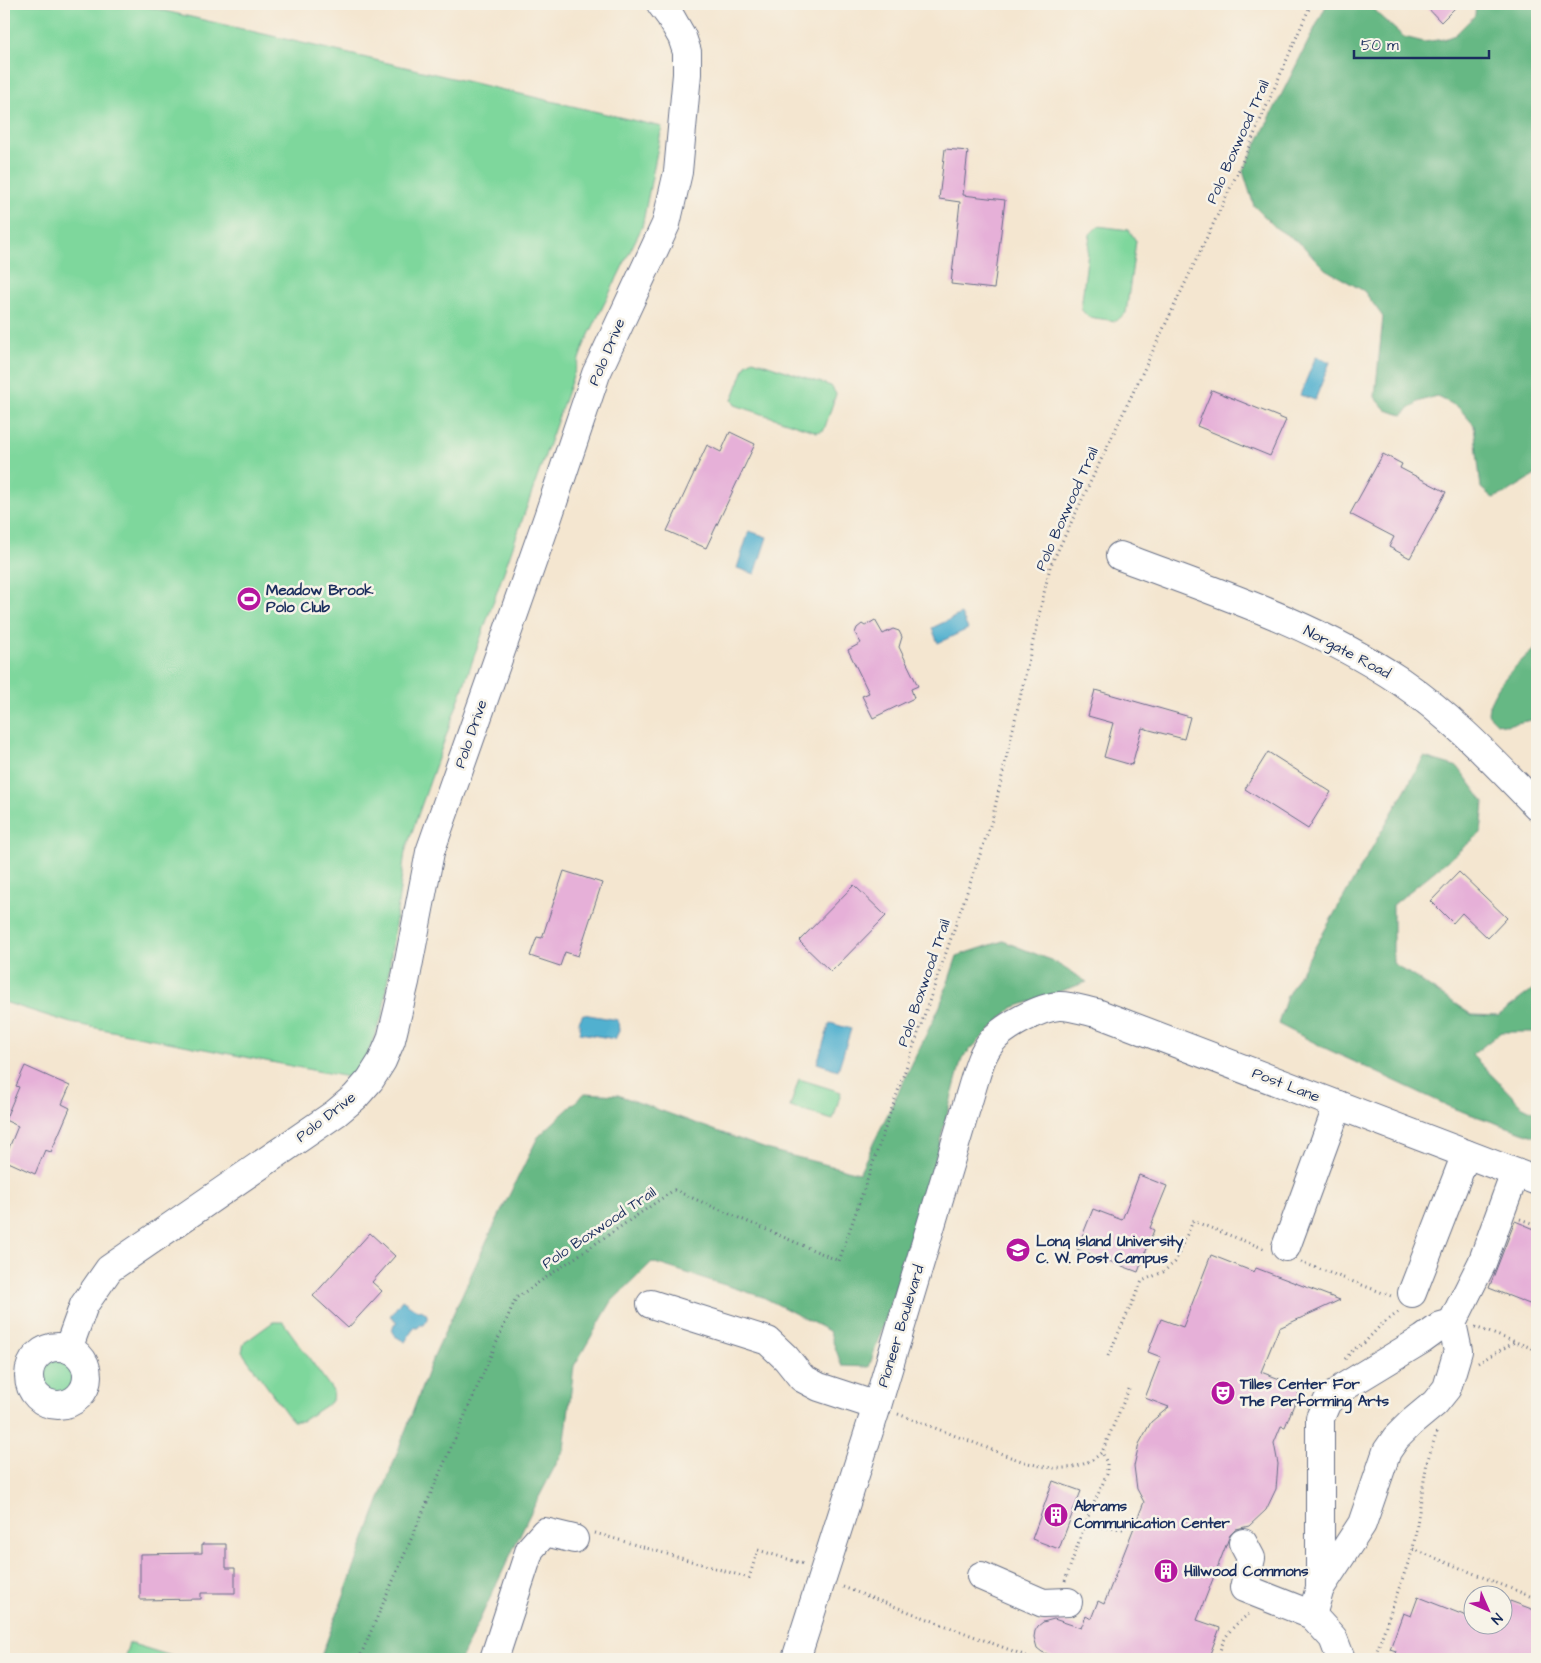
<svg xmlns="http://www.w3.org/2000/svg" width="1541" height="1663" font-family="'Architects Daughter',sans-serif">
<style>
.green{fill:#7ed79c;stroke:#4c837d}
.forest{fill:#66b884;stroke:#407471}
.water{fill:#51b0cf;stroke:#367096}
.building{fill:#e6b0d8}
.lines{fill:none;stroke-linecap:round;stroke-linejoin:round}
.minor-casing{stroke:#676f86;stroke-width:30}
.path{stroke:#676f86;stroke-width:3;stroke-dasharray:1 4;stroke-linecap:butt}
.minor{stroke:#fff;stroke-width:28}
.labels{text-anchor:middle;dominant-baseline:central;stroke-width:5;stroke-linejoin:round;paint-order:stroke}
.street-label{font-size:15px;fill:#1b2f5e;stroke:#f7f3e8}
.poi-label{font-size:15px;font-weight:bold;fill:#1b2f5e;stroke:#f7f3e8;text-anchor:start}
</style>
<rect width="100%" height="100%" fill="#f7f3e8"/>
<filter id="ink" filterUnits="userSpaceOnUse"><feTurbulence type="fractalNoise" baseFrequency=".02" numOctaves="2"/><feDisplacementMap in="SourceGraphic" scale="10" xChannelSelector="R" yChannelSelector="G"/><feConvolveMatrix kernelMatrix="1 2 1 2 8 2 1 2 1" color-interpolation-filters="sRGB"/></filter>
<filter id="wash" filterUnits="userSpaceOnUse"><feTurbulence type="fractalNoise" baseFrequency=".0096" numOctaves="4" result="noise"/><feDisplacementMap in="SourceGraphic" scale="20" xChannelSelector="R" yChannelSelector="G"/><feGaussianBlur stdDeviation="1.12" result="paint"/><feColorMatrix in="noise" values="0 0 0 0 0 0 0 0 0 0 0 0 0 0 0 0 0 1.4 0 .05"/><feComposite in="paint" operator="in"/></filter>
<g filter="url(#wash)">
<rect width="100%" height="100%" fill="#f4e6d0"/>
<g class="green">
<polygon points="4,4 135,4 662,127 642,227 584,345 405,852 383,1014 358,1079 71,1023 4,1002"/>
<polygon points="1098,226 1129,230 1136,241 1126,313 1116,321 1088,317 1081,309 1090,234"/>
<polygon points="753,360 831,386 836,394 824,430 817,432 735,405 732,400 746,364"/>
<polygon points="799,1079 841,1092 833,1120 790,1107"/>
<polygon points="273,1322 283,1322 333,1391 332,1401 302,1421 292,1421 242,1352 244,1343"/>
<circle cx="58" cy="1376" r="25"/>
<polygon points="129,1643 181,1659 124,1659"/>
</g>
<g class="forest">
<polygon points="1327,4 1370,4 1382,18 1404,37 1424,42 1444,39 1455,35 1475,15 1476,4 1537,4 1537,474 1506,493 1493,498 1481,488 1474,425 1458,407 1436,396 1418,402 1402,415 1386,410 1375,397 1383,317 1364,291 1325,269 1301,244 1276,228 1254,206 1243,171"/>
<path d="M1537 647V719L1506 725 1497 723 1488 714C1489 689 1519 662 1537 647Z"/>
<polygon points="1424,757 1458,767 1484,802 1481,833 1393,905 1393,963 1472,1015 1498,1016 1537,986 1537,1032 1501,1032 1472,1055 1521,1105 1537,1113 1537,1137 1455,1109 1327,1049 1278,1024 1287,996"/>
<polygon points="1003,941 1051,960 1087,982 1012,1008 962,1058 920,1217 869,1367 842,1366 829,1331 763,1297 652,1262 612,1301 574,1366 564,1449 528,1518 461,1659 320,1659 432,1360 488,1238 538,1137 585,1093 618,1095 769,1150 859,1173 940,1006 957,956"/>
</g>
<g class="water">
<polygon points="1316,356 1330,362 1315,400 1300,395"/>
<polygon points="749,531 767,537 755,574 737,568"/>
<polygon points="961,614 968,629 938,643 932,628"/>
<polygon points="583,1014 618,1020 619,1031 615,1039 580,1033 579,1022"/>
<polygon points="830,1023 851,1029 838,1070 817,1063"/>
<polygon points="402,1300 418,1311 421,1310 426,1313 428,1319 424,1325 420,1325 418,1328 415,1326 405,1342 395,1336 392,1332 394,1324 397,1322 390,1316"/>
</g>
<g id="blocks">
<g class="building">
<polygon points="1424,4 1459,4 1441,22"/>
<polygon points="945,149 968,151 963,195 1005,200 994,289 951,284 960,202 939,199"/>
<polygon points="1212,390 1286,420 1270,456 1197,426"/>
<polygon points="730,432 755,444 706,548 667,531 707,445 721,452"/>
<polygon points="1383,454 1402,464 1400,468 1446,492 1410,558 1389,547 1394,537 1350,514"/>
<polygon points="875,620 883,634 893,629 899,631 902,637 899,647 918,686 911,689 914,698 873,718 862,696 869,693 848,650 861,643 855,633 857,628 862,624 865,626"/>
<polygon points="1095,690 1190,717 1184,739 1142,728 1132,765 1104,757 1113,723 1088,716"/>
<polygon points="1268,752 1331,792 1308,829 1245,789"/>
<polygon points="564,871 602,883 578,956 565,952 560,966 530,956 537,937 542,938"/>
<polygon points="1459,872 1507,918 1488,938 1462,913 1453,923 1431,901"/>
<polygon points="854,885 886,916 831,972 799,941"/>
<polygon points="25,1066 70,1086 62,1104 70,1108 51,1152 45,1150 35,1174 4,1160 18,1126 5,1120 19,1087 16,1086"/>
<polygon points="1139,1175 1167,1186 1150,1228 1154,1230 1138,1272 1077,1249 1093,1209 1122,1220"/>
<polygon points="1515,1221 1537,1230 1537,1307 1489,1288"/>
<polygon points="370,1233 395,1256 372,1282 382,1291 348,1328 313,1296"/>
<polygon points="1211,1255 1254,1272 1256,1268 1340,1300 1279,1328 1261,1372 1301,1387 1285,1427 1281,1426 1274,1443 1278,1464 1276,1489 1266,1510 1249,1526 1236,1529 1230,1535 1197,1620 1220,1628 1208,1659 1059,1659 1042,1652 1037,1648 1034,1637 1035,1631 1038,1626 1043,1622 1054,1619 1081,1628 1086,1616 1091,1619 1098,1601 1104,1604 1144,1502 1137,1489 1134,1466 1139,1444 1151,1422 1169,1407 1145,1398 1161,1357 1148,1352 1161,1319 1183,1327"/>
<polygon points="1053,1481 1081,1491 1059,1549 1032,1539"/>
<polygon points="202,1544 226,1544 226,1568 235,1568 235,1593 201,1593 201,1599 140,1600 140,1554 202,1553"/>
<polygon points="1418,1597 1474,1619 1474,1626 1504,1626 1504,1607 1507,1608 1510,1601 1537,1611 1537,1659 1393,1659 1396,1651 1390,1649 1403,1613 1411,1616"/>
</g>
</g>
</g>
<g filter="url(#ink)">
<use href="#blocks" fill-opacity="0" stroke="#676f86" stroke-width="1"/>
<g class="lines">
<defs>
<g id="minor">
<path d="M1120 556C1215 592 1315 624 1400 681 1451 716 1494 762 1537 806"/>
<polyline points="1286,1247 1338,1105"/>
<polyline points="1412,1293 1466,1154"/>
<polyline points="651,1304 768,1341 786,1358 802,1378 819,1387 877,1406"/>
<circle cx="58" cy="1376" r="29"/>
<polyline points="68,1349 84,1305 109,1269 336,1113 355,1097 370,1080 382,1061 391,1040 405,982 430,852 548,517 596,374 666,224 678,172 687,74 687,52 682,37 670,16 661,4"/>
<polyline points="1243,1543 1251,1558 1244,1588 1312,1615 1333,1638 1341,1659"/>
<polyline points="981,1576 1043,1603 1068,1602"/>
<polyline points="1320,1588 1320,1418 1327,1402 1344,1387 1423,1339 1441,1326 1452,1323"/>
<polyline points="1312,1615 1320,1588 1362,1524 1387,1451 1396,1438 1411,1423 1435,1403 1447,1388 1458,1351 1452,1323 1482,1263 1515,1173"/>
<polyline points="494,1659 530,1549 545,1532 574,1539"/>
<path d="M796 1659 877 1406 972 1088C977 1072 981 1054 992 1041 1003 1027 1040 1007 1059 1006 1069 1005 1086 1011 1097 1013L1537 1181"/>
</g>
</defs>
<use href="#minor" class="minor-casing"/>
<g class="path">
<polyline points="1520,1219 1537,1225"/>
<polyline points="1301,1262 1391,1296"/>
<polyline points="1475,1327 1537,1350"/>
<polyline points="1108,1356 1142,1281 1163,1272 1175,1262 1193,1221 1265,1249"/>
<polyline points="1345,1359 1354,1349 1364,1343 1381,1325 1400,1311"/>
<polyline points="1478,1363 1515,1342"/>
<path d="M898 1414C925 1424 953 1435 980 1445 1005 1455 1038 1470 1065 1468 1079 1467 1092 1462 1102 1452L1130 1387"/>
<polyline points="1087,1526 1123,1529"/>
<polyline points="595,1533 749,1578 758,1550 804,1564"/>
<polyline points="1413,1549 1537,1599"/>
<polyline points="1065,1581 1083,1530 1087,1526 1087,1519 1107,1474 1107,1463 1102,1452"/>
<polyline points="843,1587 1034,1659"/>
<polyline points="359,1659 516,1298 674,1190 839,1261 992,820 1050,567 1237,174 1311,4"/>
<path d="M1218 1659C1222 1638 1231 1627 1249 1614"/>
<polyline points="1374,1659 1413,1549 1427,1462 1437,1431"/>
</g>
<use href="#minor" class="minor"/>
</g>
</g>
<defs>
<symbol id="stadium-disc" viewBox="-11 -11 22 22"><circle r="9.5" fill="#b5179e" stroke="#f7f3e8"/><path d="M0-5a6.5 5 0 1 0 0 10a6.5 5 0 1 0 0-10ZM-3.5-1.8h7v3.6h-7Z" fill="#fff"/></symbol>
<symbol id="university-disc" viewBox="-11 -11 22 22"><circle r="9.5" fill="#b5179e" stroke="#f7f3e8"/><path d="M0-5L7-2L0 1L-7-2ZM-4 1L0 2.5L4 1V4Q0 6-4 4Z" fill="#fff"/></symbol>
<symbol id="theatre-disc" viewBox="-11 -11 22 22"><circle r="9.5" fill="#b5179e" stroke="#f7f3e8"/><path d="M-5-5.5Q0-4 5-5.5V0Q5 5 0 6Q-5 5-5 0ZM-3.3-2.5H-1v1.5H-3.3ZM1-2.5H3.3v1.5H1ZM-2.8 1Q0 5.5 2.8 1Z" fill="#fff"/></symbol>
<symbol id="building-disc" viewBox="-11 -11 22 22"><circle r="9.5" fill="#b5179e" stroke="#f7f3e8"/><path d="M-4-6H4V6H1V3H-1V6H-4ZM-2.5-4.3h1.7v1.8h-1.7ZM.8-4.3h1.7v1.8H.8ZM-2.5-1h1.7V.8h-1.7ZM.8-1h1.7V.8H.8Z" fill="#fff"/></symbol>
</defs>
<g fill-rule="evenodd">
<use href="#stadium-disc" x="235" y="585" width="28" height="28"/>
<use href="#university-disc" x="1004" y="1236" width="28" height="28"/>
<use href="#theatre-disc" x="1209" y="1379" width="28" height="28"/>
<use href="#building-disc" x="1042" y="1501" width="28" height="28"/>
<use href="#building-disc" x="1152" y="1557" width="28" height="28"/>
</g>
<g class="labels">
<g class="street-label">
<text transform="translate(1238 142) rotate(-66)">Polo Boxwood Trail</text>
<text transform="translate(607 352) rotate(-67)">Polo Drive</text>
<text transform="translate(1067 509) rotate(-66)">Polo Boxwood Trail</text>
<text transform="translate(1347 652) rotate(28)">Norgate Road</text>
<text transform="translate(471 734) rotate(-71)">Polo Drive</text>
<text transform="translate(924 983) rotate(-71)">Polo Boxwood Trail</text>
<text transform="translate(1286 1085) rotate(21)">Post Lane</text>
<text transform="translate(326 1117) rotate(-38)">Polo Drive</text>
<text transform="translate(599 1228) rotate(-34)">Polo Boxwood Trail</text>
<text transform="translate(901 1326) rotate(-73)">Pioneer Boulevard</text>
</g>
<g class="poi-label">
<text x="266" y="590">Meadow Brook<tspan x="266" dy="17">Polo Club</tspan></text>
<text x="1036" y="1241">Long Island University<tspan x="1036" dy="17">C. W. Post Campus</tspan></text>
<text x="1240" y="1384">Tilles Center For<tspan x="1240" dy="17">The Performing Arts</tspan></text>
<text x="1074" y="1506">Abrams<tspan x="1074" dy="17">Communication Center</tspan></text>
<text x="1184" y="1571">Hillwood Commons</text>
</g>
</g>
<rect width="1541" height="1663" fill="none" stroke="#f7f3e8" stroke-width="20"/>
<g transform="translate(1488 1610) rotate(135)"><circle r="24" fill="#f7f3e8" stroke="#9fa5b1"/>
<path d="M0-4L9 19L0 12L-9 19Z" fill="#b5179e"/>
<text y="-8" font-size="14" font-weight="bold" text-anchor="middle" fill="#1b2f5e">N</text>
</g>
<path d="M1354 50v8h135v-8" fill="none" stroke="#1b2f5e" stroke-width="2.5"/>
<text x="1361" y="50" font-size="15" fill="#1b2f5e" stroke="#f7f3e8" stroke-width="4" paint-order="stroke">50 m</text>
</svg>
